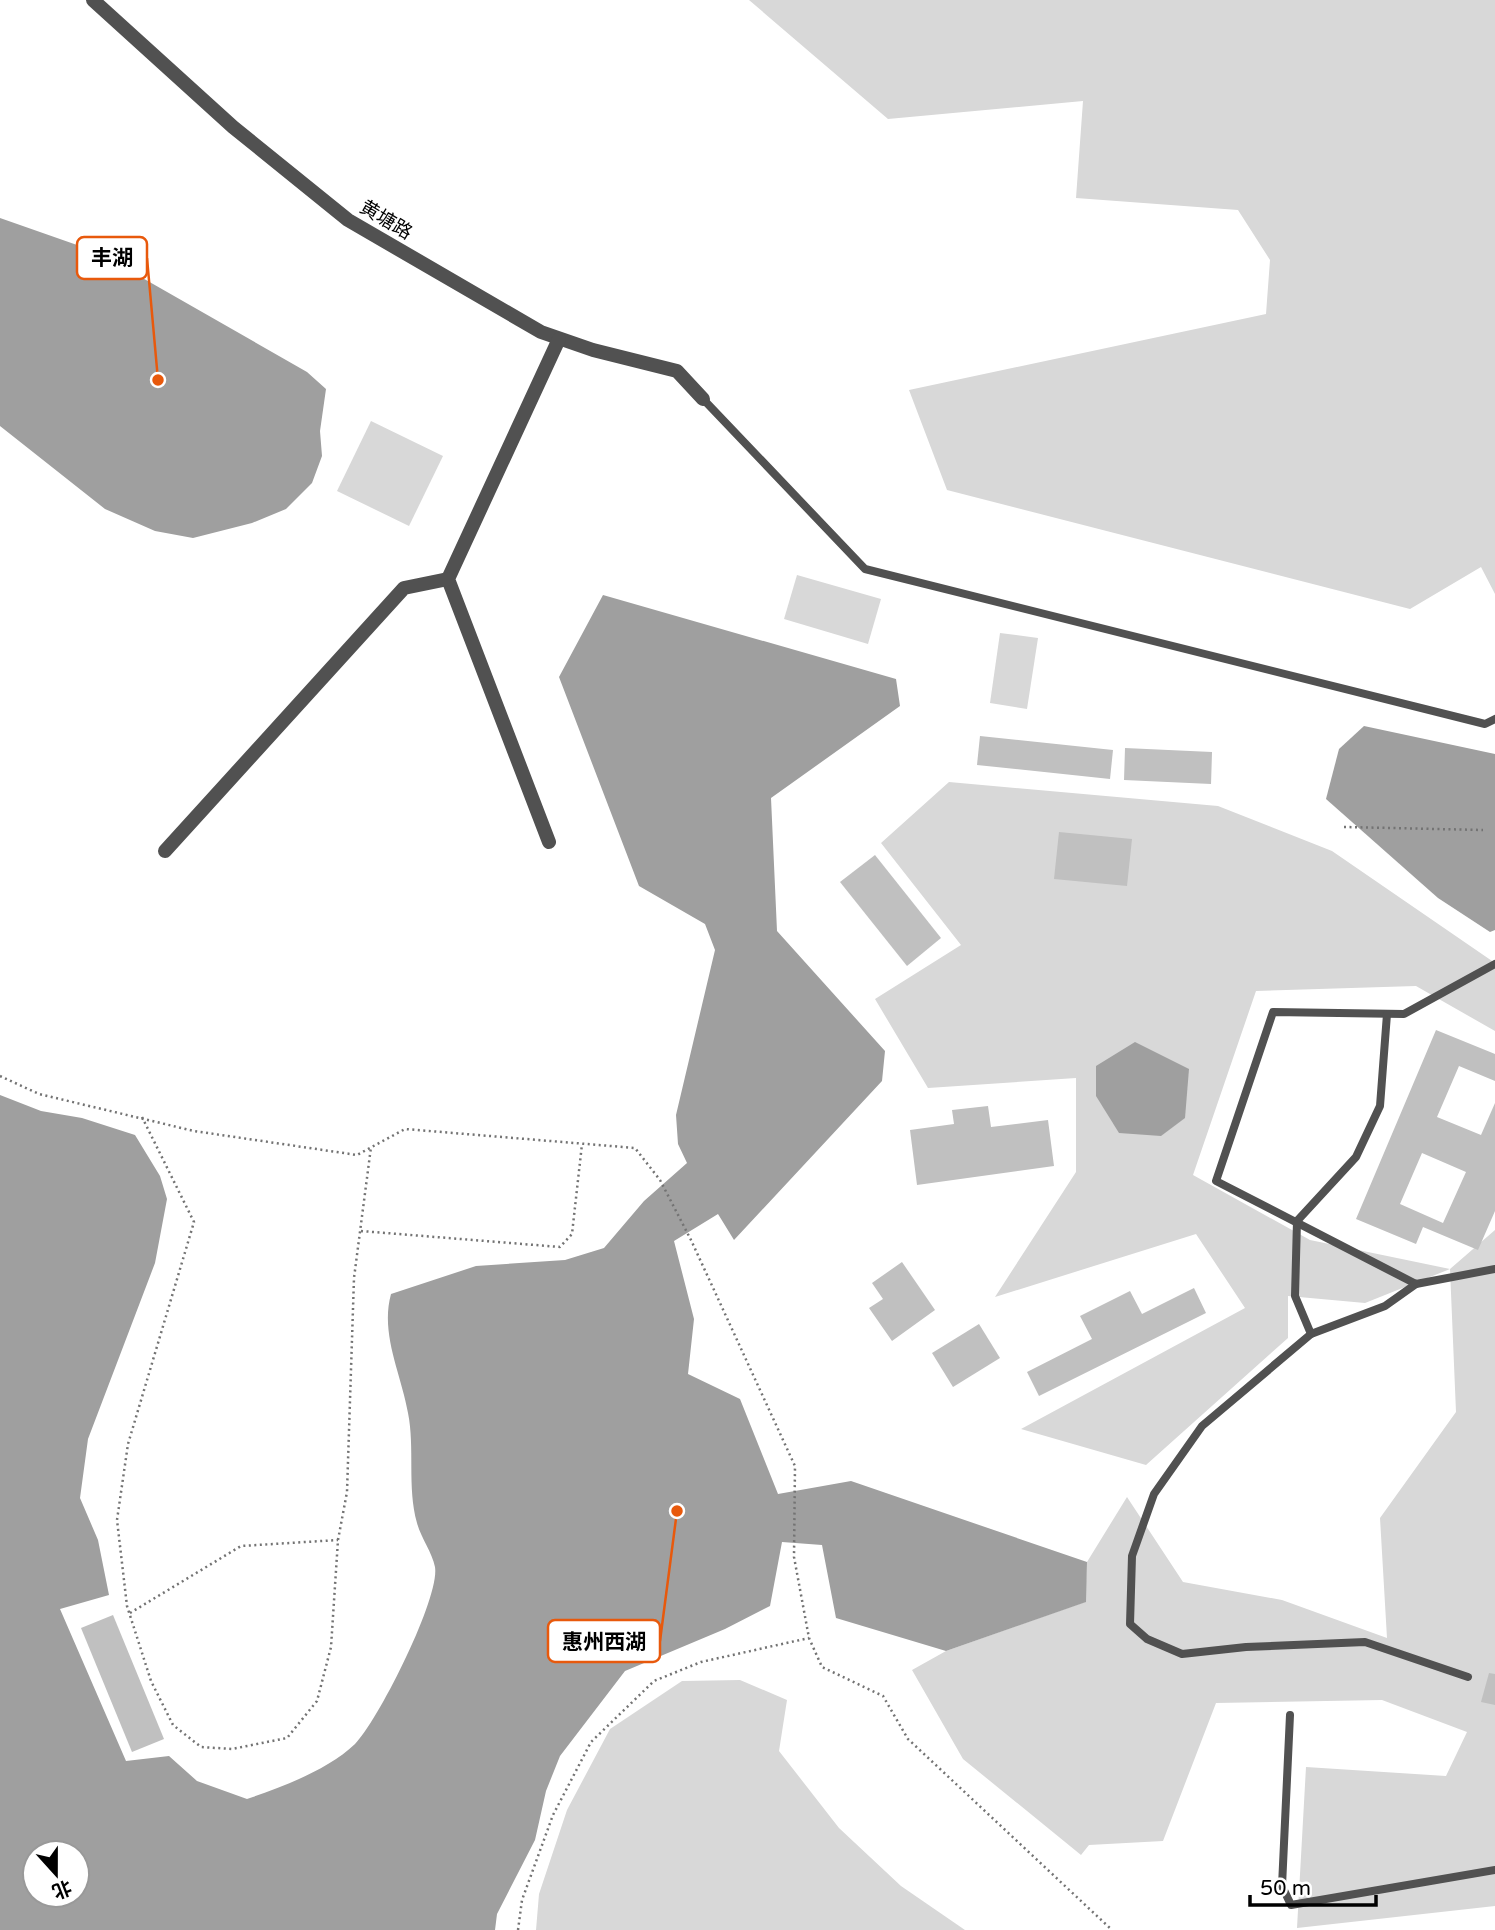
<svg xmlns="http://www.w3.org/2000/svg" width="1495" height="1930" font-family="'Varela Round','Noto Sans SC',sans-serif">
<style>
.green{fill:#d8d8d8}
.water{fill:#9f9f9f;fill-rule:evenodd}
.building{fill:#c0c0c0;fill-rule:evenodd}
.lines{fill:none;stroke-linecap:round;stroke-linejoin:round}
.path{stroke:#737373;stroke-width:2.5;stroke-dasharray:2 3.5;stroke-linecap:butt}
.service{stroke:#515151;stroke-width:8}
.minor{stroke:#515151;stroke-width:14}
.labels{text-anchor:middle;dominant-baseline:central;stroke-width:5;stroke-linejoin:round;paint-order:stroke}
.street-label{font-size:19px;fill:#000;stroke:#fff}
.leader{fill:none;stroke:#e8590c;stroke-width:2.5}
.callout-dot{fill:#e8590c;stroke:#fff;stroke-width:2.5}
.callout{fill:#fff;stroke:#e8590c;stroke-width:2.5}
.callout-label{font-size:21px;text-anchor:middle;font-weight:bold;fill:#000}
</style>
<rect width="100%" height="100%" fill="#fff"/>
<g class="green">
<polygon points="749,0 1495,0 1495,594 1481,567 1410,609 947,490 909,390 1266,314 1270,260 1238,210 1076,198 1083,101 888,119"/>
<polygon points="371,421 443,456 409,526 337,491"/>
<polygon points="797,575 881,599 868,644 784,619"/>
<polygon points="1000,633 1038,638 1027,709 990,703"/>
<polygon points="949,782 1218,806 1332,851 1495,963 1495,1031 1416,986 1256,991 1193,1175 1310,1240 1450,1269 1495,1230 1495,1906 1297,1928 1306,1767 1446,1776 1467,1732 1382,1700 1216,1703 1163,1841 1089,1845 1081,1855 963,1759 912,1670 946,1651 1085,1602 1087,1562 1127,1497 1183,1582 1282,1600 1387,1638 1380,1518 1456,1412 1450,1269 1365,1303 1288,1296 1288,1338 1146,1465 1021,1429 1245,1308 1196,1234 995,1297 1076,1172 1076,1078 928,1088 875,999 961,945 881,843"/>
<polygon points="740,1680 787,1700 779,1751 839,1828 901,1886 965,1930 536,1930 539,1894 567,1810 610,1729 682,1681"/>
</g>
<g class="water">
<polygon points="0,218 97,252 307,372 326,389 320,431 322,456 312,483 286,509 252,523 193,538 155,531 105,509 0,426"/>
<path d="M603 595 896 679 900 706 771 798 777 931 885 1051 882 1081 734 1240 718 1214 674 1241 694 1319 688 1374 740 1399 778 1494 851 1481 1087 1562 1086 1602 946 1651 836 1618 822 1545 782 1542 770 1606 725 1629 625 1671 560 1756 546 1791 535 1840 497 1914 495 1930H0V1095L41 1111 82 1118 135 1135 160 1176 167 1199 155 1263 88 1439 80 1498 98 1540 109 1595 60 1609 126 1761 169 1756 197 1781 247 1799C282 1787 328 1770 355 1744 378 1721 440 1598 435 1567 432 1552 421 1538 417 1523 407 1487 415 1448 408 1413 401 1373 380 1334 391 1294L476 1266 565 1260 604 1248 644 1201 687 1163 678 1144 676 1115 715 950 705 924 639 886 559 677ZM35 1853H77V1895H35Z"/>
<polygon points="1364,726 1495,754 1495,930 1490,932 1438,898 1326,799 1339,749"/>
<polygon points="1135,1042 1189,1069 1185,1118 1161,1136 1119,1133 1096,1096 1096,1066"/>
</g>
<g class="building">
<polygon points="980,736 1113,750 1110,779 977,765"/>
<polygon points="1125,748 1212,752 1211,784 1124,780"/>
<polygon points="1059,832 1132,839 1127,886 1054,879"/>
<polygon points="875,855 941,938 907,966 840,882"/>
<path d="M1436 1030 1495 1054V1081L1459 1066 1437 1117 1481 1135 1495 1103V1211L1478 1250 1423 1227 1416 1244 1356 1219ZM1422 1153 1466 1172 1443 1223 1400 1204Z"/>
<polygon points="988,1106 991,1127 1048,1120 1054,1166 917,1185 910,1130 954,1124 952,1110"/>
<polygon points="902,1262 935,1310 892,1341 869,1308 883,1299 872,1283"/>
<polygon points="1194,1288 1206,1313 1039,1396 1027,1372 1092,1339 1080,1316 1130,1291 1142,1314"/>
<polygon points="979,1324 1000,1358 953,1387 932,1353"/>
<polygon points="113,1615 164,1739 132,1752 81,1628"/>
<polygon points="1489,1673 1495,1674 1495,1705 1481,1702"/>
</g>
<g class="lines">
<g class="path">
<polyline points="1344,827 1483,830"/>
<polyline points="0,1076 39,1094 194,1131 357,1155 405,1129 635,1148 660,1180 691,1240 795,1466 794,1557 809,1638 822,1667 883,1696 908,1739 1112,1930"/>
<polyline points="142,1117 194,1222 128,1444 117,1520 127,1606 151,1681 173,1725 201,1747 232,1749 287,1738 317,1701 331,1647 338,1540 347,1492 354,1278 371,1147"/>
<polyline points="361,1231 560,1247 572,1234 582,1144"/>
<polyline points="130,1613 241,1546 338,1540"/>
<polyline points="518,1930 522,1900 553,1815 591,1742 654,1681 701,1662 809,1638"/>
</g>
<g class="service">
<polyline points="703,399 865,569 1485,724 1495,719"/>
<polyline points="1495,964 1404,1014 1273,1012 1216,1181 1416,1284 1495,1269"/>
<polyline points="1416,1284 1385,1306 1311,1334 1202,1426 1154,1494 1132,1556 1130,1624 1147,1639 1182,1654 1246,1647 1365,1642 1468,1677"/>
<polyline points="1311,1334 1295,1296 1297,1221 1356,1157 1380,1106 1387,1014"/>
<polyline points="1290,1715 1282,1886 1291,1905 1495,1870"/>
</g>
<g class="minor">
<polyline points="93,0 233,127 348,220 541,332 593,350 677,371 703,399"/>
<polyline points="549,842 448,579 559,339"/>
<polyline points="165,851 404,588 448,579"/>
</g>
</g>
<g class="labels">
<g class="street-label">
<text transform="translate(386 220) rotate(31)">黄塘路</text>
</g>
</g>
<path class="leader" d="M158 380L147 258M677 1511L660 1641"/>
<g class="callout-dot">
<circle cx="158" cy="380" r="7"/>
<circle cx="677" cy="1511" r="7"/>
</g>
<g class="callout">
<rect x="77" y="237" width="70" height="42" rx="7"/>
<rect x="548" y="1620" width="112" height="42" rx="7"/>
</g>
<g class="callout-label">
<text x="112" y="265">丰湖</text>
<text x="604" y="1649">惠州西湖</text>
</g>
<g transform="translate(56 1874) rotate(159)"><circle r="33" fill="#ffffff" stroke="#999999" stroke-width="2"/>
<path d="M0-5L12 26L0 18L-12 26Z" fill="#000000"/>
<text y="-10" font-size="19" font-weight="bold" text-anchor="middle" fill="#000000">北</text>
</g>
<path d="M1250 1895v10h126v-10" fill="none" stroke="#000000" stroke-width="3.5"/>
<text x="1260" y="1895" font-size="21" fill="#000000" stroke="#ffffff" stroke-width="5" paint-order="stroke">50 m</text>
</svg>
